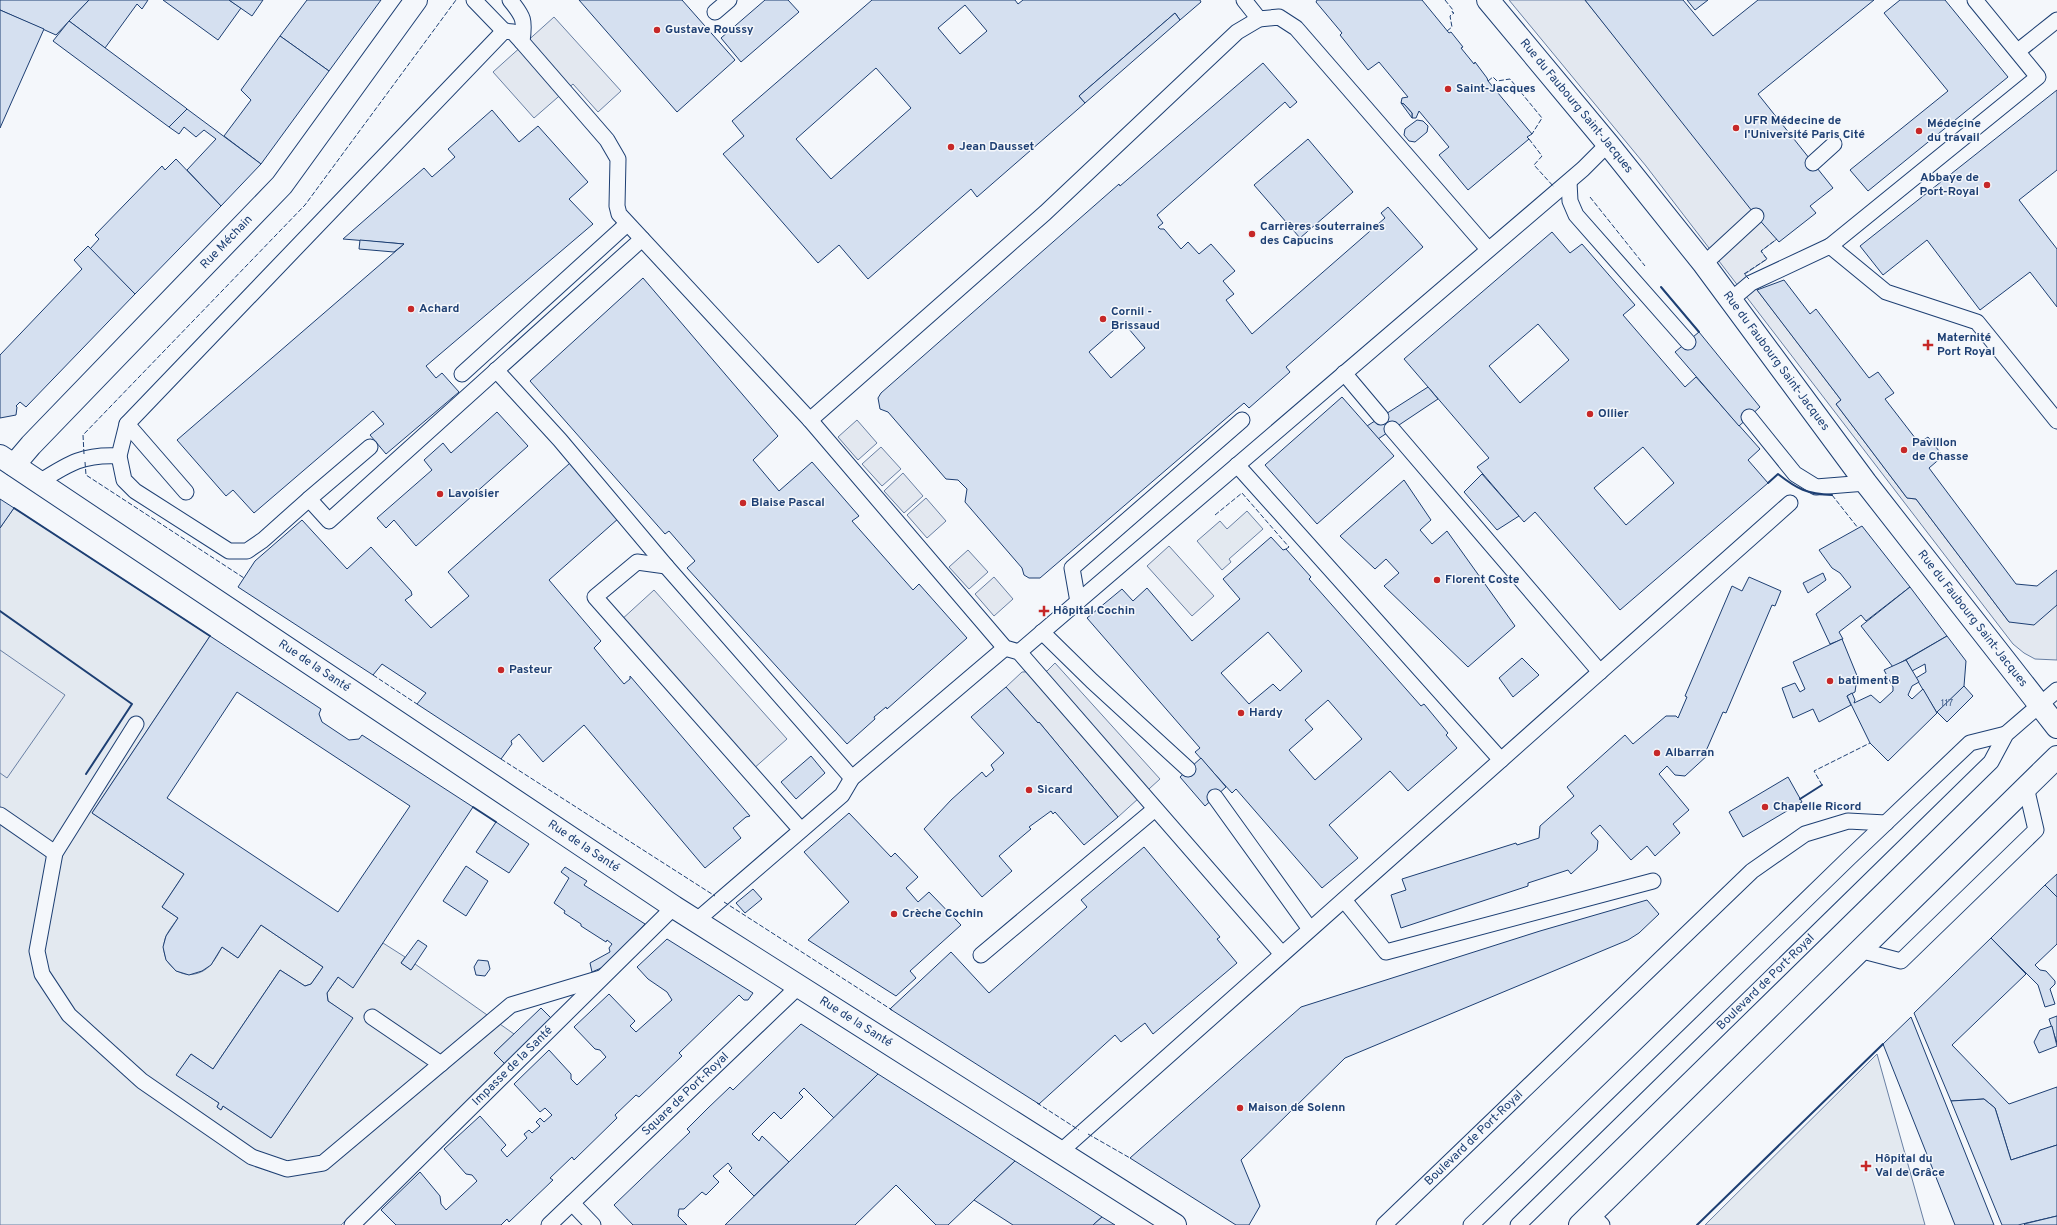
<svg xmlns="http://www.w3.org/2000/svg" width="2057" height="1225" font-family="Overpass,sans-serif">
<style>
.green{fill:#e3e9f0;stroke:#687fa3}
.parking{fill:#e3e8f0;stroke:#687fa3}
.building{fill:#d5e0f0;stroke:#1d3f73;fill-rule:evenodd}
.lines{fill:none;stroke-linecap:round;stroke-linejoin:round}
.lane-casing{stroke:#1d3f73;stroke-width:17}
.street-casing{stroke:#1d3f73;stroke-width:24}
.secondary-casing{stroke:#1d3f73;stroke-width:24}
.lane{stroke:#f4f7fb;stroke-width:15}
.street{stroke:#f4f7fb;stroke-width:22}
.secondary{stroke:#f4f7fb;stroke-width:22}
.fence{stroke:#1d3f73;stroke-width:1;stroke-dasharray:5 2;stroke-linecap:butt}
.wall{stroke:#1d3f73;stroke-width:2}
.poi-dot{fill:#c62828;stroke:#f4f7fb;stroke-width:1.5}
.labels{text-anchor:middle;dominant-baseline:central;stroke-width:3;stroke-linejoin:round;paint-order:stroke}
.number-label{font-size:10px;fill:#4b6792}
.poi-label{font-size:12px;font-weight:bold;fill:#1d3f73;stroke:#f4f7fb;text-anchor:start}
.street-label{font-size:12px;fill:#1d3f73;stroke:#f4f7fb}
</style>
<rect width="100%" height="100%" fill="#f4f7fb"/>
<g class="green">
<path d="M14 508 210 636 92 813 184 874 162 907 178 918C174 924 167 932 165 939 158 962 181 983 203 971 212 966 217 956 222 947L238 958 261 925 323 967 311 984 305 986 280 970 213 1069 191 1054 177 1075 219 1103 217 1107 221 1110 223 1106 271 1138 352 1018 328 1001 327 993 338 977 353 987 383 943 405 957 401 963 411 970 415 964 514 1034 494 1053 508 1067 341 1225H0V528Z"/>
<polygon points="1247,511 1263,529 1229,559 1231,562 1222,570 1197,541 1220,521 1227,529"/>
<polygon points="1877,1054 1925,1225 1705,1225"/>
</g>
<g class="parking">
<polygon points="1509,0 1585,0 1777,239 1761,251 1767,259 1745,274 1841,400 1836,404 1907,498 1916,499 2009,622 2057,605 2057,660 2035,659 2024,653 2013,644 1646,166"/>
<polygon points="554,17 621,91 598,112 573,84 534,118 493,72"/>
<polygon points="857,420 877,443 858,460 838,437"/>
<polygon points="881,447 901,469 882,486 862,464"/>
<polygon points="903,473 923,496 904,513 884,491"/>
<polygon points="926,498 946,521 927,538 907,515"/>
<polygon points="1169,546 1214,596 1192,616 1147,566"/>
<polygon points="968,550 988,572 969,589 949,567"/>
<polygon points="994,577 1013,599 994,616 975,594"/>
<polygon points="654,590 787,739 752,770 620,621"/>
<polygon points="0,650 65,695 7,778 0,773"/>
<polygon points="1055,663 1160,779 1118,817 1039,722 1038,723 1006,687 1022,672 1047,671"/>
</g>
<g class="building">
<polygon points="0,0 89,0 56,35 0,10"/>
<polygon points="89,0 148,0 142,9 137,4 105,48 69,21"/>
<polygon points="163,0 229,0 241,8 218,40"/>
<polygon points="229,0 263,0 252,16"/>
<polygon points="307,0 381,0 329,71 280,36"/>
<polygon points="579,0 682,0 735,60 677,112"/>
<polygon points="765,0 788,0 799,12 741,62 721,38"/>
<path d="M872 0H1015L1018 4 1023 0H1200L1201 2 1180 20 1175 13 1079 96 1085 103 977 197 971 189 868 279 839 245 818 263 723 154 744 136 732 121ZM965 5 987 31 960 54 938 28ZM876 68 911 108 831 179 796 139Z"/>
<polygon points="1317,0 1422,0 1449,33 1451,32 1463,47 1461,48 1474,64 1475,62 1487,78 1488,81 1532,134 1527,137 1529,139 1468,190 1439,155 1449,147 1419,111 1416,118 1412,118 1412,113 1404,104 1401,103 1402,98 1408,97 1379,62 1368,70 1340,35 1342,33 1316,2"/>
<polygon points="1585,0 1683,0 1713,36 1758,0 1874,0 1758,94 1833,188 1810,206 1816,213 1779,242 1756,216"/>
<polygon points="1687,0 1708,0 1695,10"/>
<polygon points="1900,0 1945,0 2008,77 1868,191 1850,170 1948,91 1884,13"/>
<polygon points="0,10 44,29 0,128"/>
<polygon points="1175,13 1180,20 1085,103 1079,96"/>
<polygon points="69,21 186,108 187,109 169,127 53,41"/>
<polygon points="280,36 329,71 261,164 224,136 251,100 241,90"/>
<path d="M1263 63 1297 102 1290 108 1285 102 1157 215 1163 223 1158 227 1160 229H1164L1181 249 1188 242 1199 254 1211 244 1235 271 1223 281 1234 294 1226 300 1252 334 1385 218 1381 213 1388 207 1423 247 1286 367 1290 372 1249 408 1244 403 1040 578H1029L1024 575 1022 568 965 502 967 489 958 480 946 479 888 412 880 409 878 398 881 393 1119 184 1120 186ZM1123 322 1145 348 1111 378 1089 352Z"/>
<polygon points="2057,90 2057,170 2019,200 2057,249 2057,307 2030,272 1980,310 1927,240 1883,275 1860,246"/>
<polygon points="1401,103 1404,104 1412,113 1412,118"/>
<polygon points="187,109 261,164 221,206 187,170 216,139 204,130 196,137 184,127 179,134 169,127"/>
<polygon points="492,110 519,142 538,126 588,182 569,199 593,224 426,366 436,378 442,373 459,392 386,454 370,435 384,424 373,411 254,513 233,490 226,496 177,440 404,244 343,239 424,168 432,177 455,157 448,149"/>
<polygon points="1417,120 1423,121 1428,126 1427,132 1415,142 1409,141 1404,135 1405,129"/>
<polygon points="1308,139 1353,192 1300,238 1254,185"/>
<polygon points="176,159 221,206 135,294 90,249 99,239 95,235 162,166 165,170"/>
<path d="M1552 232 1570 253 1582 244 1635 305 1623 315 1685 387 1696 377 1760 449 1748 460 1768 483 1620 610 1535 512 1524 522 1477 467 1489 458 1404 359ZM1538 324 1569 360 1520 403 1489 366ZM1643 447 1674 483 1626 525 1594 488Z"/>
<polygon points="360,240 404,244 394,252 359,249"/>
<polygon points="88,246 135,294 26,407 20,402 16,406 17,407 16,415 0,418 0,355 82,269 74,260"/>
<polygon points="643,278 778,436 753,460 779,491 812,462 859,516 852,521 897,572 913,590 919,584 967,638 887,709 886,707 874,717 875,719 847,744 687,568 695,561 669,531 665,534 530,381"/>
<polygon points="1784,280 1810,314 1816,309 1869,378 1878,372 1894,393 1885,399 1919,443 1928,437 1943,456 1929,468 2016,584 2037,586 2057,570 2057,605 2034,625 2009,622 1916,499 1907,498 1836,404 1841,400 1757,290"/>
<polygon points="1699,332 1760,407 1739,426 1675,352"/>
<polygon points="1428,387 1438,399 1378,439 1367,426"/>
<polygon points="1342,397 1394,456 1317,524 1265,465"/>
<polygon points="497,412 528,446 416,546 394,520 386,528 377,518 432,470 424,460 443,443 451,453"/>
<polygon points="570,463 619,518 549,580 601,641 594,648 624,684 630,679 630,676 750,816 746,817 733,828 741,838 705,868 584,725 543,762 519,734 511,741 512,744 501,759 417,704 426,693 382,664 373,675 238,587 255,561 302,520 347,569 371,547 411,591 412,595 405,600 431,628 469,596 448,572"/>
<polygon points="1482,474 1519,516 1497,530 1464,492"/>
<polygon points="1404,480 1431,520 1420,530 1432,544 1447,531 1515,626 1468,667 1384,586 1399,573 1386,559 1375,569 1340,536"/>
<polygon points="0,499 14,508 0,528"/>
<polygon points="1862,526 1910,587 1866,621 1861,615 1839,632 1843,639 1830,644 1816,614 1851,587 1840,573 1832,568 1819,550"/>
<path d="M1271 537 1283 550 1286 549 1311 577 1309 579 1421 706 1424 704 1448 733 1446 735 1457 748 1408 791 1390 771 1329 825 1358 858 1322 888 1236 789 1232 793 1195 752 1200 748 1087 618 1122 589 1133 601 1147 588 1192 641 1240 599 1223 579ZM1268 632 1302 671 1280 691 1273 684 1249 704 1221 673ZM1328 700 1362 739 1315 780 1289 750 1313 729 1305 720Z"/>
<polygon points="1823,573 1826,580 1808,593 1803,583"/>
<polygon points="1749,577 1781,591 1775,606 1772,605 1726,713 1723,712 1706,751 1709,754 1685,776 1675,775 1667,766 1659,774 1689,810 1673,824 1680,833 1655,856 1647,846 1631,860 1600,825 1591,833 1598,841 1597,850 1571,874 1568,870 1528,883 1528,886 1401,928 1391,895 1406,890 1402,879 1516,843 1517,845 1539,838 1540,826 1574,796 1567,787 1625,735 1633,744 1666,716 1676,716 1678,718 1687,697 1685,696 1732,586 1742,591"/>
<polygon points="1910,587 1947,636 1893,667 1861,626"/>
<path d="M210 636 321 709 319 714 322 722 349 740 359 739 362 735 473 807 353 988 338 977 327 993 328 1001 353 1018 271 1138 223 1106 221 1110 217 1107 219 1103 176 1075 191 1054 213 1069 280 970 305 986 311 984 323 967 261 925 238 958 222 947 211 965 202 971 189 975 176 971 166 960 163 947 166 936 178 918 162 907 184 874 92 813ZM237 692 410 806 338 912 167 798Z"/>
<polygon points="1947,636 1966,661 1964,686 1937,713 1916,678 1926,672 1925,664 1912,671 1906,660"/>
<polygon points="1842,639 1860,683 1856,685 1855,692 1847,696 1851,705 1819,722 1813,709 1793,718 1782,688 1795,683 1800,692 1805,689 1793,662"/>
<polygon points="1522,658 1539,675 1513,697 1499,678"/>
<polygon points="1906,660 1919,682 1912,686 1908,695 1912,699 1923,689 1937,713 1888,761 1870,743 1847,696 1852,693 1855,700 1854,703 1871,695 1880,703 1893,691 1893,687 1884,670"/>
<polygon points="1964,686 1973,696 1947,722 1937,712"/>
<polygon points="1006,687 1038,723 1039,722 1118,817 1084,845 1055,812 1053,814 1051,811 1029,827 1031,829 999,856 1012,871 982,897 924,829 951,800 982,772 986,777 994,770 991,765 1004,753 971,717"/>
<polygon points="811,756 825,773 796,799 781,782"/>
<polygon points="1201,758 1226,787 1205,806 1180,777"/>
<polygon points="1788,777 1802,802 1743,837 1729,812"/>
<polygon points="849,813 891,857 895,853 918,877 906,888 918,902 929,892 961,925 910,971 916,978 896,996 808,940 849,902 804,852"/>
<polygon points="496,822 529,844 509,873 476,852"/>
<polygon points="1144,847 1220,937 1217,939 1237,963 1153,1034 1145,1023 1121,1042 1115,1035 1039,1104 890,1009 951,952 989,993 1087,907 1081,900"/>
<polygon points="466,866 488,881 466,916 443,901"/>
<polygon points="565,867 587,881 584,885 645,924 608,965 592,972 590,963 610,952 609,948 612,944 607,940 606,942 581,926 581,924 564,913 565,911 554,903 569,878 561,872"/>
<polygon points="2057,874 2057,897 2045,885"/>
<polygon points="2045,885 2057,897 2057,944 2035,965 2040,970 2046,971 2055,981 2055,984 2050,989 2055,1004 2045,1007 2038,985 1991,938"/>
<polygon points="753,889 762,899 745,913 736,903"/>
<polygon points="1647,900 1659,914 1639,933 1628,940 1345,1058 1241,1160 1260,1206 1249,1225 1236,1225 1130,1158 1301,1007 1540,931"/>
<polygon points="1991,938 2026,974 1952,1045 2009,1104 2057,1087 2057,1145 2011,1160 1995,1108 1984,1099 1951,1101 1914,1013"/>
<polygon points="667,939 753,993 748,1000 744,1000 739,995 679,1053 682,1056 639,1097 636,1095 615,1115 617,1118 574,1160 572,1157 550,1178 553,1180 509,1222 507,1219 501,1225 396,1225 381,1210 420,1172 440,1196 441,1204 446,1210 477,1181 472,1175 466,1174 444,1149 480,1116 506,1145 501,1150 507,1157 527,1138 524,1134 529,1130 532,1133 540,1126 536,1122 540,1118 544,1122 552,1115 545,1108 540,1112 514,1084 549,1050 571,1074 571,1079 577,1085 606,1057 600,1050 595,1049 574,1027 609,994 635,1021 630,1026 636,1032 672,1000 667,992 648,979 637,967"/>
<polygon points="418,940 427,946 411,970 401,963"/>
<polygon points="478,960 488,961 490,969 485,976 476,975 474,967"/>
<polygon points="541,1008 554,1021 508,1067 494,1053"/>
<polygon points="2057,1016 2057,1043 2049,1019"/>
<polygon points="1911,1017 1994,1225 1955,1225 1883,1044"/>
<polygon points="801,1024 878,1074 834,1118 804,1088 799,1093 803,1097 781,1119 774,1112 752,1134 759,1141 762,1136 789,1162 754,1196 729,1171 732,1168 728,1163 713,1176 719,1182 706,1195 702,1192 684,1209 679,1209 678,1216 687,1225 633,1225 614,1205 690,1132 687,1129 708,1108 730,1087 733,1090"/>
<polygon points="2052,1026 2057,1046 2039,1053 2034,1042 2040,1030"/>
<polygon points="878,1074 1015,1161 948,1225 936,1225 896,1185 855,1225 725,1225"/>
<polygon points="1984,1099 1995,1108 2011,1160 2057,1145 2057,1216 2018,1225 2002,1225 1951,1101"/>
<polygon points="1015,1161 1051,1184 1102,1217 1093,1225 1013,1225 974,1200"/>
<polygon points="2057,1216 2057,1225 2025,1225 2024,1224"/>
<polygon points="1102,1217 1115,1225 1093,1225"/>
</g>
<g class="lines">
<defs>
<g id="lane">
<polyline points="474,0 504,31"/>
<path d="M510 0C524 17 525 20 522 42L607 140 618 159 617 206 619 214 810 420 1005 648 1019 652 1282 954"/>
<polyline points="1244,0 1259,19"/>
<polyline points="715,12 729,0"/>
<polyline points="2018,51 2057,20"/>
<polyline points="1813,163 1834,144"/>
<polyline points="1569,182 1570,201 1576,215 1688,342"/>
<polyline points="1830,246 2038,77 1975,0"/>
<polyline points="1704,264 1756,216"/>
<polyline points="1732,299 1751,283 1830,246 1886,292 1977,322 2057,421"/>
<polyline points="496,370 560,440 666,566 852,778"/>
<polyline points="1344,373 1381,417"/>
<polyline points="462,374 627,224"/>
<polyline points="1749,417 1795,474 1816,487 1866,483"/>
<polyline points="810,420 1045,213 1237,32 1259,19 1279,17 1296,28 1488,249"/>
<polyline points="127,424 119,456 124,480 135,491 229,551 247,551 263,540 309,499 329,521 642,239"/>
<polyline points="1392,429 1600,672"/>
<polyline points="1237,465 1501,760"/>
<path d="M38 483C68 464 82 454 119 456"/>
<polyline points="186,492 127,424 504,31 513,32 522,42"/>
<polyline points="309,499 370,447"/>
<polyline points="666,566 637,562 595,597 801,830"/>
<polyline points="1078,602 1072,568 1242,420"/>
<polyline points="1042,632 1092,681 1188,769"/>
<polyline points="1019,652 1583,169 1608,144"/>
<polyline points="136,724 55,853 37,951 42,974 69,1015 142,1081 252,1157 287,1169 323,1163 511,1005 601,978"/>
<polyline points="1215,797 1310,929"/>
<polyline points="0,815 55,853"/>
<polyline points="1344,900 1386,952 1653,881"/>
<polyline points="696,921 842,795 852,778 1005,648"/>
<polyline points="1859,950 1901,961 2036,830 2026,787"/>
<polyline points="981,955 1155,809"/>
<polyline points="372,1017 441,1064"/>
<polyline points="1060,1152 1790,503"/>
<polyline points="572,1203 593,1225"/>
<polyline points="1591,1214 1602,1225"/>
<path id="s1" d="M352 1225 674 907"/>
<path id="s2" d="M549 1225 799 986"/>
<path id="s3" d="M1384 1225 1752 871 1805 834 1848 821 1886 823"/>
<polyline points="1471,1225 1849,858 1970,743 2006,734"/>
<path id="s4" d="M1518 1225 1991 762 2006 734 2057 690"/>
</g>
<g id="street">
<path id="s5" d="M1488 0 1608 144 1704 264 1866 483 2057 727"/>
<path id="s6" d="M0 456 674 907 1175 1225"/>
<path id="s7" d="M14 465 31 445 282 185 416 0"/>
</g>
<polyline id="secondary" points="1580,1225 2057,757"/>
</defs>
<use href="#lane" class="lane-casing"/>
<use href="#street" class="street-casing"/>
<use href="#secondary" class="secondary-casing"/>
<use href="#lane" class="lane"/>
<use href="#street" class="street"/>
<use href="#secondary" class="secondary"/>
<g class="fence">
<polyline points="1445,0 1453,10 1452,12 1454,13 1450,16 1452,27 1447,31"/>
<polyline points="1488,81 1493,77 1497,81 1510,79 1542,118 1532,134"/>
<polyline points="1529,139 1542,156 1534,165 1554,187"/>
<polyline points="1590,197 1645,266"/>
<polyline points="1749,279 1744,274 1767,259 1761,251 1777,239"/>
<polyline points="84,454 83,435 305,205 456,0"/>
<polyline points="85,462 86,475 244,578"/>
<polyline points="1832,495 1858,528"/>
<polyline points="1215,515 1242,493 1289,547 1286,549"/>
<polyline points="373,675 417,704"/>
<polyline points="501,759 715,896"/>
<polyline points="1822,785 1814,771 1870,743"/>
<polyline points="724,902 892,1010"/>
<polyline points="1037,1103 1079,1130"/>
<polyline points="1088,1134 1130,1158"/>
</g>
<g class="wall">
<polyline points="1661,287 1699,332"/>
<path d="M1768 483 1778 474C1797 489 1807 494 1832 495"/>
<polyline points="14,508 210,636"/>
<polyline points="0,611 132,704 86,774"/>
<polyline points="1800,799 1822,785"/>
<polyline points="473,807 496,822"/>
<polyline points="1697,1225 1883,1044"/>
</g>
</g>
<g class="poi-dot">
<circle cx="657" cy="30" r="4"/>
<circle cx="1448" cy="89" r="4"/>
<circle cx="1736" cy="128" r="4"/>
<circle cx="1919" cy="131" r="4"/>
<circle cx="951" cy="147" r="4"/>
<circle cx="1987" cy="185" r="4"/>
<circle cx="1252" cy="234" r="4"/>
<circle cx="411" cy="309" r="4"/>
<circle cx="1103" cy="319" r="4"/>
<path d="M1926 339h4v4h4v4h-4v4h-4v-4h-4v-4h4z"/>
<circle cx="1590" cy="414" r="4"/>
<circle cx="1904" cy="450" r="4"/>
<circle cx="440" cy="494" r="4"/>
<circle cx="743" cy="503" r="4"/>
<circle cx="1437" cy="580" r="4"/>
<path d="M1042 605h4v4h4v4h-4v4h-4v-4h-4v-4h4z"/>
<circle cx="501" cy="670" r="4"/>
<circle cx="1830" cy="681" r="4"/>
<circle cx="1241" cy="713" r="4"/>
<circle cx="1657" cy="753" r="4"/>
<circle cx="1029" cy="790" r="4"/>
<circle cx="1765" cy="807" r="4"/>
<circle cx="894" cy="914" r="4"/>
<circle cx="1240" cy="1108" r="4"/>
<path d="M1864 1160h4v4h4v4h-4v4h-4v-4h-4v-4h4z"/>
</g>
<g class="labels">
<g class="number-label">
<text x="1947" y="703">117</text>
</g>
<g class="poi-label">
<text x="665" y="30">Gustave Roussy</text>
<text x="1456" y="89">Saint-Jacques</text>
<text x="1744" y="121">UFR Médecine de<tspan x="1744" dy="14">l'Université Paris Cité</tspan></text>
<text x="1927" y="124">Médecine<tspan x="1927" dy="14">du travail</tspan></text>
<text x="959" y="147">Jean Dausset</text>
<text x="1979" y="178" text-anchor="end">Abbaye de<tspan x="1979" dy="14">Port-Royal</tspan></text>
<text x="1260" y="227">Carrières souterraines<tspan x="1260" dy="14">des Capucins</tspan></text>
<text x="419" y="309">Achard</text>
<text x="1111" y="312">Cornil -<tspan x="1111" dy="14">Brissaud</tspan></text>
<text x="1937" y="338">Maternité<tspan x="1937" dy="14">Port Royal</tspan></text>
<text x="1598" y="414">Ollier</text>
<text x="1912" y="443">Pavillon<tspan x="1912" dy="14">de Chasse</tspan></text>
<text x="448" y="494">Lavoisier</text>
<text x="751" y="503">Blaise Pascal</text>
<text x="1445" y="580">Florent Coste</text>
<text x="1053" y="611">Hôpital Cochin</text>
<text x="509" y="670">Pasteur</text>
<text x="1838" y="681">batiment B</text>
<text x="1249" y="713">Hardy</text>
<text x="1665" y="753">Albarran</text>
<text x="1037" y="790">Sicard</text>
<text x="1773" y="807">Chapelle Ricord</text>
<text x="902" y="914">Crèche Cochin</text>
<text x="1248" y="1108">Maison de Solenn</text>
<text x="1875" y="1159">Hôpital du<tspan x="1875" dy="14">Val de Grâce</tspan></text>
</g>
<g class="street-label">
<text stroke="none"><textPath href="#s5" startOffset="138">Rue du Faubourg Saint-Jacques</textPath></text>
<text stroke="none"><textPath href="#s7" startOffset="308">Rue Méchain</textPath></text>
<text stroke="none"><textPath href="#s5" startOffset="462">Rue du Faubourg Saint-Jacques</textPath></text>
<text stroke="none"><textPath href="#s5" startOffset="786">Rue du Faubourg Saint-Jacques</textPath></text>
<text stroke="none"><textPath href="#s6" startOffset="378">Rue de la Santé</textPath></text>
<text stroke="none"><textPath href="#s6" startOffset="702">Rue de la Santé</textPath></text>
<text stroke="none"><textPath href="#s4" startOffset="347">Boulevard de Port-Royal</textPath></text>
<text stroke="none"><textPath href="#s6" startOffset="1026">Rue de la Santé</textPath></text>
<text stroke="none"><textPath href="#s1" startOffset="226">Impasse de la Santé</textPath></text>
<text stroke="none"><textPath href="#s2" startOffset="189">Square de Port-Royal</textPath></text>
<text stroke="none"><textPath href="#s3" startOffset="125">Boulevard de Port-Royal</textPath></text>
</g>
</g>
</svg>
